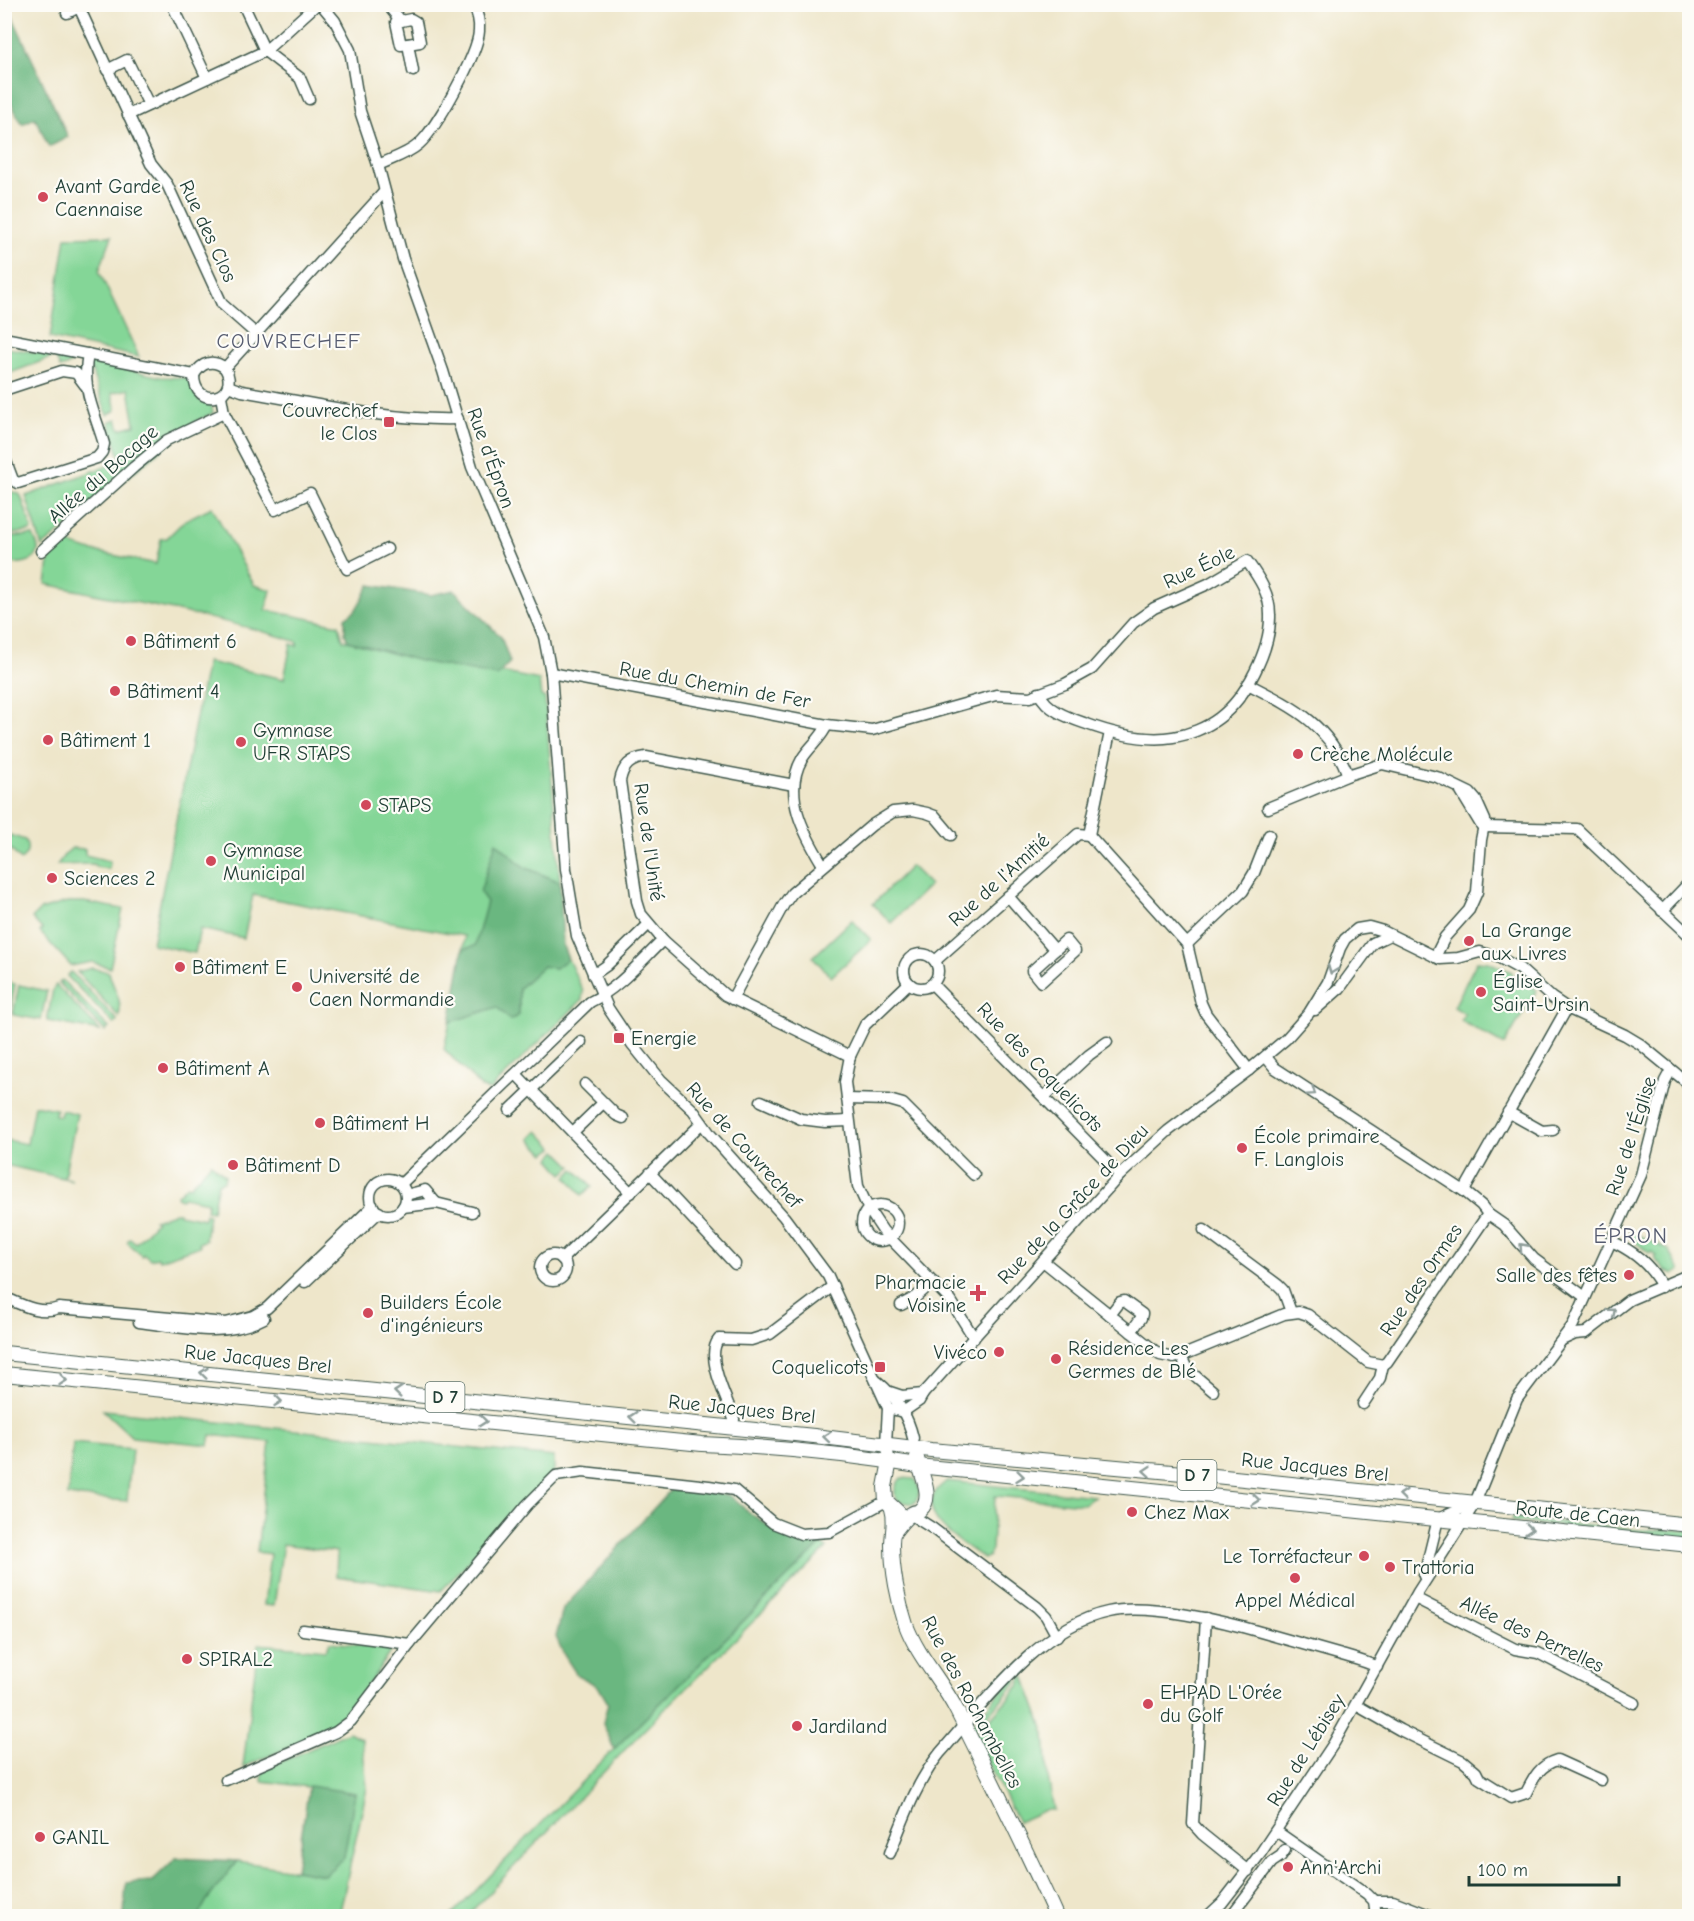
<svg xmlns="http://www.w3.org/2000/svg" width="1694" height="1921" font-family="'Comic Neue',sans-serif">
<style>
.green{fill:#84d697;stroke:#528a66;stroke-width:1.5}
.forest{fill:#6bb780;stroke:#457a5a;stroke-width:1.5}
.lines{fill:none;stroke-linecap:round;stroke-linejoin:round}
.minor-casing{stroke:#3e564a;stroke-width:13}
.major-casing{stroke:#3e564a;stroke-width:16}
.minor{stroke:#fff;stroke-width:10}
.major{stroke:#fff;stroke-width:14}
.oneway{stroke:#8f9e9a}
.poi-dot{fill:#d1495b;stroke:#fdfcf7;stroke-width:2}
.labels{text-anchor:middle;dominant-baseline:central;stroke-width:4.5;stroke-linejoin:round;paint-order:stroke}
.shield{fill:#fdfcf7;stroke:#62766e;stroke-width:1.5}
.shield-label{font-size:18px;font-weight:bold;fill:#1f3d34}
.poi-label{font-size:20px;fill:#1f3d34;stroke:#fdfcf7;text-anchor:start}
.street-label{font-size:20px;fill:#1f3d34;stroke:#fdfcf7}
.neighbourhood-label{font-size:21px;letter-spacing:1.5px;fill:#575d71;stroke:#fdfcf7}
.quarter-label{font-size:22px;letter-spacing:1.5px;fill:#575d71;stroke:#fdfcf7}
</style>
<rect width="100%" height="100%" fill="#fdfcf7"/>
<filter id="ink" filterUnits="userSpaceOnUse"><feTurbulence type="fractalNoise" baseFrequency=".0167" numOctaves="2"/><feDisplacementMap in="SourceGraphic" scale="12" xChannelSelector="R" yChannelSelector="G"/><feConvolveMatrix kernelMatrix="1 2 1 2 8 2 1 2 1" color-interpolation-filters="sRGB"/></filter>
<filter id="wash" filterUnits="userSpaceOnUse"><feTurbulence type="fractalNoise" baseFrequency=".008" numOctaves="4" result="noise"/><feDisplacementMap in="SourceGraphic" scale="24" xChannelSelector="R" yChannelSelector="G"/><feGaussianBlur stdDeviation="1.35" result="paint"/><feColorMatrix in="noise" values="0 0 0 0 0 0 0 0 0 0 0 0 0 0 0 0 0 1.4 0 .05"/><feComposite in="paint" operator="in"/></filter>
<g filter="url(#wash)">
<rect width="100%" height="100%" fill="#eee6ca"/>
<g class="green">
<polygon points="112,236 99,271 139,357 50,338 66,237"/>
<polygon points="5,348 72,357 72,362 66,366 60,368 56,358 53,357 5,375"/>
<polygon points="89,361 161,377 190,378 199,400 211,402 213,413 195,422 42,547 26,496 121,461 109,422 117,419 120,429 135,425 129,389 112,393 116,410 107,415 93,375 92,371 87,370"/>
<polygon points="5,491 18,493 21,496 32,529 30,531 11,534 5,532"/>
<path d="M212 507 254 585 271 590 266 610 339 625 343 640 539 680 541 696 545 698 560 882 524 867 496 843 487 902 475 947 463 949 465 936 253 895 244 938 200 929 195 953 152 944 207 662 284 679 291 644 297 646 298 642C216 616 130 602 46 584L50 554 67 543 88 550 156 564 161 539 167 538 185 520Z"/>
<path d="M33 535C35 539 38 545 38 549 38 564 15 565 5 562V537Z"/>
<path d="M7 834 25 840C29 849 28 854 21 860L5 844Z"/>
<polygon points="72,848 85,849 85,855 110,861 109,869 95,867 94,864 57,865 65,854"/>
<polygon points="911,866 930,885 891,923 873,904"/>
<polygon points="68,902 84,902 123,909 110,968 92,962 71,966 40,932 42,929 32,918 40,910"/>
<polygon points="852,920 871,940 831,977 813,957"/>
<polygon points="568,959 583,991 582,1000 490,1090 482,1088 444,1049 450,1022 497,1007 511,1020 519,1015 519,988 543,966 555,968"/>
<polygon points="1477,961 1488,962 1512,972 1512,975 1537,990 1504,1045 1461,1021 1465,1014 1454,1007"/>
<path d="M92 968 109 972C113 990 123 998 119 1017L77 972Z"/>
<polygon points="71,972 117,1020 114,1024 67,976"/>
<polygon points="62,980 109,1028 105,1031 59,983"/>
<polygon points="5,982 15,984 9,1015 5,1014"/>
<polygon points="19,985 47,991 41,1020 13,1015"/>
<polygon points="56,985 100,1031 47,1021 53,989"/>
<polygon points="34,1105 56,1109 55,1115 60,1116 62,1110 77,1114 64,1177 72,1180 5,1165 5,1140 27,1144"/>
<polygon points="538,1131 554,1148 545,1154 530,1139"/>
<polygon points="557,1151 572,1166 563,1174 550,1159"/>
<polygon points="211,1163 225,1175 224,1181 218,1183 212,1211 206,1210 208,1202 183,1197 182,1199 178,1198 177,1195 187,1185 190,1186"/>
<polygon points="574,1169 592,1186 582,1195 567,1177"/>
<polygon points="175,1212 179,1212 179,1214 204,1219 205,1214 209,1215 205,1239 206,1240 199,1243 200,1246 159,1260 158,1257 150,1259 144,1254 142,1256 127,1242 130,1238 136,1243 156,1222 154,1220"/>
<polygon points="1630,1231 1669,1250 1680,1271 1674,1274 1665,1271 1654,1258 1656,1256 1651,1251 1649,1253 1628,1236"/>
<polygon points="103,1410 554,1457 554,1471 441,1591 336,1576 337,1552 283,1544 274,1606 264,1605 270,1554 257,1552 270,1442 211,1435 209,1445 132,1437"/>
<polygon points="73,1443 132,1449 127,1501 68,1496"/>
<path d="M901 1478 915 1479C920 1489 921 1496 913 1504L898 1501C892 1492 895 1486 901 1478Z"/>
<path d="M947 1481 1095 1496 1084 1504 995 1496 992 1550 989 1556 984 1559C961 1542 904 1511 947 1481Z"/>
<polygon points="1512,1517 1639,1530 1689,1530 1689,1539 1511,1521"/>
<polygon points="821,1544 827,1548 637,1737 467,1916 451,1916 614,1749"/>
<polygon points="330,1642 392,1649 342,1725 243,1767 258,1644 326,1650"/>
<polygon points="1019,1670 1016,1683 974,1731 971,1726 973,1723"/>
<polygon points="1023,1673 1045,1734 1048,1777 1054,1810 1045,1810 1018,1822 974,1737 1019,1686"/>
<polygon points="349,1732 362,1739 367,1788 339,1916 198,1916 207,1900 237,1861 324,1875 355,1793 262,1781 262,1770"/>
</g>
<g class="forest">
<polygon points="7,5 68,137 49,147 35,118 22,124 7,96 5,97 4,5"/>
<polygon points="370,585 431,595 454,590 501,637 510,662 497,676 420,661 348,641 345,634 345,618 355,611"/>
<polygon points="496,842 524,867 560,882 563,946 568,959 555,968 543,966 519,988 519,1015 510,1020 497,1007 450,1022 463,949 475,946 487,902 480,892"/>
<polygon points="672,1488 729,1495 751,1514 783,1535 821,1544 614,1749 603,1723 608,1703 598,1686 577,1675 564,1655 556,1637 563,1609"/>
<polygon points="309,1786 355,1793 344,1858 324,1875 296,1870"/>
<polygon points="176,1858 237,1861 207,1900 198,1916 124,1916 126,1883 152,1881"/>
</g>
</g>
<g filter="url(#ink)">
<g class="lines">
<defs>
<g id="minor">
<polyline points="172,4 207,78"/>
<polyline points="243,4 265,51 300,78 309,99"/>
<polyline points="321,4 335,21 350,50 360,111 378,165 403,259 443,371 472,467 544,637 551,673 566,869 577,936 608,1008 632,1044 661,1080 693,1110 710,1134 784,1217 828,1276 888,1408 886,1444 890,1461"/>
<polyline points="387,4 401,21 396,22 401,45 408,44 413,71"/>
<polyline points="67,13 79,7 151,164 167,184 222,304 256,334"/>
<polyline points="401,21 411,19 416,22 420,42 408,44"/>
<polyline points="107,70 127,60 149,105"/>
<polyline points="128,115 265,51 317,4"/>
<path d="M378 165C391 159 408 154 419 144 436 129 478 54 479 31 480 21 478 14 473 4"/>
<polyline points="4,338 194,375"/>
<polyline points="225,368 384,192"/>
<path d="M194 375C194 412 242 398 225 368"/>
<path d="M194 375C202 362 213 359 225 368"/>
<path d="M228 386 242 391C313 403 386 421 458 419"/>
<polyline points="4,390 62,371 76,373 85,385"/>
<polyline points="221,396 224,413 275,510 310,493 347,569 387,549"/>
<path d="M4 456 13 480 18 483 97 458 102 452 104 444C94 410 81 389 88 354"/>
<polyline points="41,551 134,467 167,440 224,413"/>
<path d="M551 673 827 725 872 730 996 695 1030 697 1065 684 1092 669 1133 623 1154 608 1208 584 1247 561C1259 578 1270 594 1270 615 1271 649 1246 698 1219 718 1206 728 1188 735 1173 737 1144 742 1111 733 1084 723 1067 717 1047 710 1039 693"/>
<path d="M1248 684C1293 707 1329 724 1348 775"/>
<path d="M794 785 646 757C630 759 623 766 620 781L637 901 641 914 663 940 725 995 850 1056"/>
<polyline points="1461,792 1481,825"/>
<polyline points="1268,808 1351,774 1382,764 1437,777 1470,793 1476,800 1485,820 1481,840 1477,892 1469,910 1445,937 1435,957"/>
<polyline points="1483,827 1577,829 1690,936"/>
<polyline points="1089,835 1187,944 1201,1003 1206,1014 1249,1070"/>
<polyline points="1089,835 1110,732"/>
<path d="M823 865C804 834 782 794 802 759 809 747 822 738 827 725"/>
<polyline points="1008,896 1055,950"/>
<polyline points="1662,911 1687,885 1690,887"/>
<polygon points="1066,940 1075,951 1041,982 1032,971"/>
<polyline points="1187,944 1243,891 1254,873 1269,835"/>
<circle cx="921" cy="971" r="17"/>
<polyline points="935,961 1078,834 1089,835"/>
<polyline points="593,975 606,966 649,924"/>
<polyline points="909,983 865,1025 850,1056 845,1082 858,1186 869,1210 883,1231 951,1301 974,1338"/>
<polyline points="933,985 1120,1175"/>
<polyline points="732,999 784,904 792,893 872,825 893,812 913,810 927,813 935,816 951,835"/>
<polyline points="1315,1010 1340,988 1373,943 1390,935"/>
<polyline points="1266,1057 1275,1068 1464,1191 1481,1205 1488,1214 1504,1225 1534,1259 1585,1297"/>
<polyline points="516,1074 631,1193"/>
<polyline points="585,1084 616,1115 623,1118"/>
<polyline points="1044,1097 1089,1055 1107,1042"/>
<polyline points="847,1099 889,1100 903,1104 974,1175"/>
<polyline points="761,1101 801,1119 825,1122 849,1121"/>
<polyline points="510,1110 581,1042"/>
<polyline points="1508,1112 1542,1131 1553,1130"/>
<polyline points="573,1132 603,1103"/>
<polyline points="650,1173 735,1264"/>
<circle cx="388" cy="1197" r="18"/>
<path d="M401 1184 590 1002C619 988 640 962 663 940"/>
<polyline points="1464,1191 1567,1008"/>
<polyline points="406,1195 425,1190 436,1203"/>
<circle cx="880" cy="1223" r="18"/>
<polyline points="403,1207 436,1203 472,1212"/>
<polyline points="1204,1230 1278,1285 1283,1290 1291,1312"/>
<path d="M1611 1241C1634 1251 1651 1265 1662 1287"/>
<circle cx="553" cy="1268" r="13"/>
<polyline points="562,1259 702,1123"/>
<polyline points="1043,1261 1160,1355 1174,1358 1181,1356 1284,1314 1299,1312 1308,1315 1368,1362 1383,1365"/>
<polyline points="305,1282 379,1212"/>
<path d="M4 1297C22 1305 40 1315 59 1308L226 1323 253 1316 267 1308 373 1206"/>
<polyline points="901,1305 916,1297 933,1282"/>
<polyline points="1110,1315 1120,1302 1124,1301 1142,1314 1141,1318 1131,1332"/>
<path d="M139 1322C181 1327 225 1339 264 1318"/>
<polyline points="1564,1339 1575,1334 1586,1333 1629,1300 1690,1274"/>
<polyline points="1181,1356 1187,1369 1213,1391"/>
<polyline points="1383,1365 1387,1362 1488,1214"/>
<path d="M878 1382C895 1396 908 1416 913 1438"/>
<polyline points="890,1392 902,1396 923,1394"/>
<polyline points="1363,1404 1380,1378 1383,1365"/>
<polyline points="888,1408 903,1412 919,1401 923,1394 1120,1175 1168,1131 1249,1070 1286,1039 1309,1013 1328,982 1340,948 1345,939 1357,929 1369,927 1383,931 1440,959 1458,958 1480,952 1498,957 1520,969 1552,998 1567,1008 1625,1035 1640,1044 1690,1085"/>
<path d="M733 1427 734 1419C727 1399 704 1356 719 1339L751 1340 770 1334 833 1286"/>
<polyline points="910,1514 932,1528 1037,1607 1046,1616 1057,1636"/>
<polyline points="1424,1576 1438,1519 1475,1503"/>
<polyline points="1415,1598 1515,1649 1538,1653 1634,1703"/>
<polyline points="1206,1618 1193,1824 1202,1834 1248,1871"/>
<polyline points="303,1630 410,1644"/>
<path d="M1356 1705 1400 1730 1463 1761 1476 1772 1479 1778 1511 1798 1526 1793C1534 1777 1540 1765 1557 1760L1601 1780"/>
<polyline points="226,1780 336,1732 351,1721 410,1644 527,1505 556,1476 583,1472 709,1486 734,1490 773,1523 801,1534 829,1532 886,1501"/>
<polyline points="1276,1831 1367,1894 1374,1901 1376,1916"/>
<path d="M890 1853C904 1818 916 1783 940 1753 984 1703 1040 1626 1108 1612 1149 1603 1223 1621 1264 1633 1289 1640 1314 1647 1338 1654 1351 1658 1365 1661 1377 1667"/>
<polyline points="1374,1901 1393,1901 1432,1916"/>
<polyline points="1208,1916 1222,1903 1260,1854 1334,1743 1418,1592 1475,1503 1517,1399 1573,1325 1641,1175 1665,1081 1671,1070"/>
<polyline points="1231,1916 1272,1862 1281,1856 1285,1850"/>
</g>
<g id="major">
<polyline points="4,1353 814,1436 931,1450 1215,1476 1690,1525"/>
<path d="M4 1374 702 1444C774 1447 847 1454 918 1466L1690 1545"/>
<polyline points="890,1461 885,1487 886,1501 899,1513"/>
<path d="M892 1509C896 1521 892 1532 892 1545 892 1570 898 1601 906 1625 918 1657 942 1681 957 1711 991 1779 1025 1847 1056 1916"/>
<path d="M894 1532C899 1526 904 1518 911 1514 919 1509 912 1516 920 1510 935 1497 920 1473 917 1458"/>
</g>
</defs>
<use href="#minor" class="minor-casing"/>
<use href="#major" class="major-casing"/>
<use href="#minor" class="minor"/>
<use href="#major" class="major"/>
</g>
<defs><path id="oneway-chevron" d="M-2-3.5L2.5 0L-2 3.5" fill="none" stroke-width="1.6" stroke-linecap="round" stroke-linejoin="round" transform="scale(1.5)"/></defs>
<g class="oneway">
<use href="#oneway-chevron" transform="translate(1332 970) rotate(111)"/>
<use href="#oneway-chevron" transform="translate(1312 1092) rotate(34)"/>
<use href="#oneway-chevron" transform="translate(1523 1247) rotate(-132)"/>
<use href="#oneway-chevron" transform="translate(1612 1312) rotate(-40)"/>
<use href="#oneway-chevron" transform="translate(204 1373) rotate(-174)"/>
<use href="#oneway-chevron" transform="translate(63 1380) rotate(6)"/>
<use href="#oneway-chevron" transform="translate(398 1392) rotate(-174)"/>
<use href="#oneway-chevron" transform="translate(278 1401) rotate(6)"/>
<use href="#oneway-chevron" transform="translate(633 1417) rotate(-174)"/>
<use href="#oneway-chevron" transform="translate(483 1421) rotate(6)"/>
<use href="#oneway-chevron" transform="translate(827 1437) rotate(-174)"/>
<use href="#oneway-chevron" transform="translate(1147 1471) rotate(-175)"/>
<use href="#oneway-chevron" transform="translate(1020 1476) rotate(6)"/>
<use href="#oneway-chevron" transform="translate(1403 1495) rotate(-174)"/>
<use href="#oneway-chevron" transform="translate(1256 1500) rotate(6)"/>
<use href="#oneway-chevron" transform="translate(1529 1529) rotate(6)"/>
</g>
</g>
<g class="poi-dot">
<circle cx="43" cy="197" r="6"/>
<rect x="383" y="416" width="12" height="12" rx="3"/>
<circle cx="131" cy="641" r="6"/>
<circle cx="115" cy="691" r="6"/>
<circle cx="48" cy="740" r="6"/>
<circle cx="241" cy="742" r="6"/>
<circle cx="1298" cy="754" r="6"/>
<circle cx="366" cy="805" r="6"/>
<circle cx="211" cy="861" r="6"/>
<circle cx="52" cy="878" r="6"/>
<circle cx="1469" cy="941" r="6"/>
<circle cx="180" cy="967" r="6"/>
<circle cx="297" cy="987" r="6"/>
<circle cx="1481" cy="992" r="6"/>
<rect x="613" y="1032" width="12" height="12" rx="3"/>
<circle cx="163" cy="1068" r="6"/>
<circle cx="320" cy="1123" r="6"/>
<circle cx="1242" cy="1148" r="6"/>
<circle cx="233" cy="1165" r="6"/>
<circle cx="1629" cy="1275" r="6"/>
<path d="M975 1284h6v6h6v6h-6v6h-6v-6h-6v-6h6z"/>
<circle cx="368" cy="1313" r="6"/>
<circle cx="999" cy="1352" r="6"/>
<circle cx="1056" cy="1359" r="6"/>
<rect x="874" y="1361" width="12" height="12" rx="3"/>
<circle cx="1132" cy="1512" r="6"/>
<circle cx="1364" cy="1556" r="6"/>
<circle cx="1390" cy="1567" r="6"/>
<circle cx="1295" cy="1578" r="6"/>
<circle cx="187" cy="1659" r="6"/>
<circle cx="1148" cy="1704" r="6"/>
<circle cx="797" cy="1726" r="6"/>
<circle cx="40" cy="1837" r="6"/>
<circle cx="1288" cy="1867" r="6"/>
</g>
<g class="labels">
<g class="shield">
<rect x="425.5" y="1382" width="39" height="30" rx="4.5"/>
<rect x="1177.5" y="1460" width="39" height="30" rx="4.5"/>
</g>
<g class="shield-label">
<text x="445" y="1397">D 7</text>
<text x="1197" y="1475">D 7</text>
</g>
<g class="poi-label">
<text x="55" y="186">Avant Garde<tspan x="55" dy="23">Caennaise</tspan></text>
<text x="377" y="410" text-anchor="end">Couvrechef<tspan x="377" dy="23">le Clos</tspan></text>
<text x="143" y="641">Bâtiment 6</text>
<text x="127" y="691">Bâtiment 4</text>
<text x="253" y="730">Gymnase<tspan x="253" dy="23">UFR STAPS</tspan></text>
<text x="60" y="740">Bâtiment 1</text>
<text x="1310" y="754">Crèche Molécule</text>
<text x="378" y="805">STAPS</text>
<text x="223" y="850">Gymnase<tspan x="223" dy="23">Municipal</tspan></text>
<text x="64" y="878">Sciences 2</text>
<text x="1481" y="930">La Grange<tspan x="1481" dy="23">aux Livres</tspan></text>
<text x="192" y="967">Bâtiment E</text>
<text x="309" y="976">Université de<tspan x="309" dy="23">Caen Normandie</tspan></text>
<text x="1493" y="981">Église<tspan x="1493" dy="23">Saint-Ursin</tspan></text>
<text x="631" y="1038">Energie</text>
<text x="175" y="1068">Bâtiment A</text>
<text x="332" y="1123">Bâtiment H</text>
<text x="1254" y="1136">École primaire<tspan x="1254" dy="23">F. Langlois</tspan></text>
<text x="245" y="1165">Bâtiment D</text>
<text x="1617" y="1275" text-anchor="end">Salle des fêtes</text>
<text x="966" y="1282" text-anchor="end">Pharmacie<tspan x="966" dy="23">Voisine</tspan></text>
<text x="380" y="1302">Builders École<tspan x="380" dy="23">d'ingénieurs</tspan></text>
<text x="1068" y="1348">Résidence Les<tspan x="1068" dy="23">Germes de Blé</tspan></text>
<text x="987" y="1352" text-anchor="end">Vivéco</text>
<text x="868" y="1367" text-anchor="end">Coquelicots</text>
<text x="1144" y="1512">Chez Max</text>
<text x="1352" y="1556" text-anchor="end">Le Torréfacteur</text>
<text x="1402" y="1567">Trattoria</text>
<text x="1295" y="1600" text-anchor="middle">Appel Médical</text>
<text x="199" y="1659">SPIRAL2</text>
<text x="1160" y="1692">EHPAD L'Orée<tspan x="1160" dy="23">du Golf</tspan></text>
<text x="809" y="1726">Jardiland</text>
<text x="52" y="1837">GANIL</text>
<text x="1300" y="1867">Ann'Archi</text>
</g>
<g class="street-label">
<text transform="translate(208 231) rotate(65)">Rue des Clos</text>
<text transform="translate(491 458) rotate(70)">Rue d'Épron</text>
<text transform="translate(103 474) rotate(-41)">Allée du Bocage</text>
<text transform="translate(1199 567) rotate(-25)">Rue Éole</text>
<text transform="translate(715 685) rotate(10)">Rue du Chemin de Fer</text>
<text transform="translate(649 842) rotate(82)">Rue de l'Unité</text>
<text transform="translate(999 880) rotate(-42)">Rue de l'Amitié</text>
<text transform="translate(1040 1067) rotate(46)">Rue des Coquelicots</text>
<text transform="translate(1631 1136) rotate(-72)">Rue de l'Église</text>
<text transform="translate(744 1145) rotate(48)">Rue de Couvrechef</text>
<text transform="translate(1073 1204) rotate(-47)">Rue de la Grâce de Dieu</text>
<text transform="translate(1421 1280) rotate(-56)">Rue des Ormes</text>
<text transform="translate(258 1359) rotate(6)">Rue Jacques Brel</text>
<text transform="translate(742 1409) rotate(6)">Rue Jacques Brel</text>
<text transform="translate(1315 1467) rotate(6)">Rue Jacques Brel</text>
<text transform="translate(1578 1514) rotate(6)">Route de Caen</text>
<text transform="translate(1532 1634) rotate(25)">Allée des Perrelles</text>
<text transform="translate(972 1702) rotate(62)">Rue des Rochambelles</text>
<text transform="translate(1306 1750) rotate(-58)">Rue de Lébisey</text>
</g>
<g class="neighbourhood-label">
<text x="289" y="341">COUVRECHEF</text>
</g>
<g class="quarter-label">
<text x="1631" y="1236">ÉPRON</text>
</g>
</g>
<rect width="1694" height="1921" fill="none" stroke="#fdfcf7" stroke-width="24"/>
<path d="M1469 1876v9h150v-9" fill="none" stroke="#1f3d34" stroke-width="3"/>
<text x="1478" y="1876" font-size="18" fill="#1f3d34" stroke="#fdfcf7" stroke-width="4.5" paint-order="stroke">100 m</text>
</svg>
